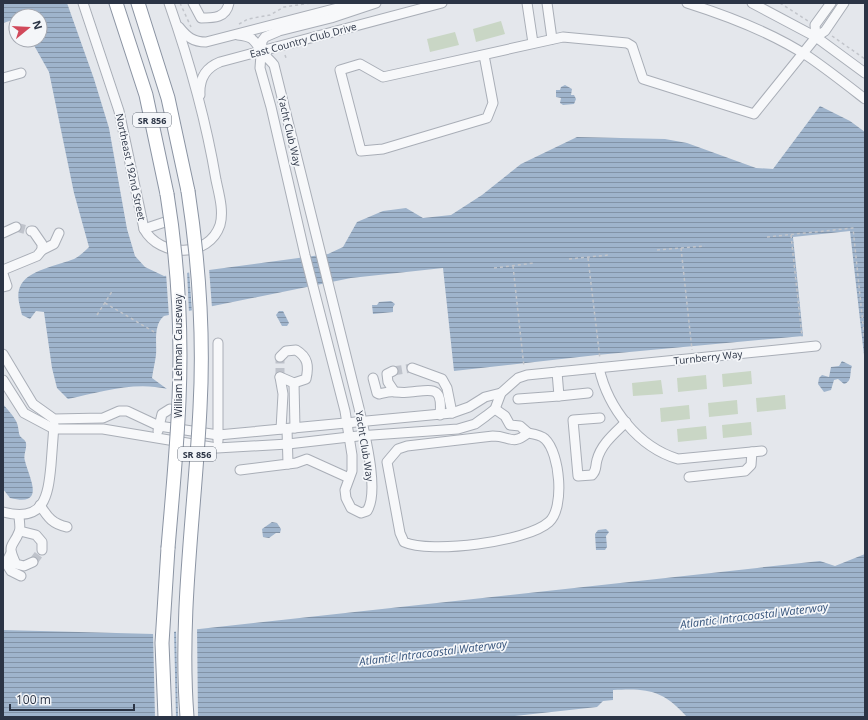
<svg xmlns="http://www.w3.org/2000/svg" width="868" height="720" font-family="'Open Sans',sans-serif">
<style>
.pitch{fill:#c9d6c5}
.water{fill:url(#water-rules)}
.pier{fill:#e4e7ec}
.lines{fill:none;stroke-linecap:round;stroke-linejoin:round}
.minor-tunnel{stroke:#bfc3cb;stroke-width:9;stroke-dasharray:9 4.5;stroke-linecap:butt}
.minor-casing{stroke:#a9aeb7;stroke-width:11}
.highway-casing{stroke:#8b94a3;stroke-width:15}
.path{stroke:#c2c5cb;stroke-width:1.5;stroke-dasharray:3 3;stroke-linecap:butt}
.minor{stroke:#f7f8fa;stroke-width:9}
.highway{stroke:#fff;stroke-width:13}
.highway-bridge-casing{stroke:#8b94a3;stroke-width:15;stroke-linecap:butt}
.highway-bridge{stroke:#fff;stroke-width:13}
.labels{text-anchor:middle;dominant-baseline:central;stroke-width:3.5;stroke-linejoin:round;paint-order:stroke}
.shield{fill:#f4f6f9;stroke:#676e7b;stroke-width:1}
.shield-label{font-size:9px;font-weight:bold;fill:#2b3445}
.street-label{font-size:10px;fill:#2b3445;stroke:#f4f6f9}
.water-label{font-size:11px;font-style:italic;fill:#34527a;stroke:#f4f6f9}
</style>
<defs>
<pattern id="water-rules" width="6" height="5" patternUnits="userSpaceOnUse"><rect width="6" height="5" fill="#9fb4cc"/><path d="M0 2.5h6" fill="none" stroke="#8293a7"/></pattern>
</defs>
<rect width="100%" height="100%" fill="#e4e7ec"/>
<g class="pitch">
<polygon points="501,21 505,34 476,42 473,29"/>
<polygon points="455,32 459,45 430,52 427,39"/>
<polygon points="751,371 752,384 723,387 722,374"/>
<polygon points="706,375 707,389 678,392 677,378"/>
<polygon points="661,380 663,394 633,396 632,383"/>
<polygon points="785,395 786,409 757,412 756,398"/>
<polygon points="737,400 738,414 709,417 708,403"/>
<polygon points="689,405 690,419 661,422 660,408"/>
<polygon points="751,422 752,435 723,438 722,425"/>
<polygon points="706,426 707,439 678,442 677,429"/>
</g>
<g class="water">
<path d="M3 3H67L94 79 109 128 127 229 135 256 145 267 164 276 328 254 343 247 357 222 383 211 406 208 423 218 451 215 482 195 521 164 577 137 665 139 687 143 756 168 773 169 820 106 850 121 865 132V364L850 231 793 237 803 336 597 355 454 371 443 268 351 278 164 316C153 325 157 343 156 355 155 363 153 370 152 378L167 389C135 381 100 392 68 399L57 388 52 368 44 312 36 311 30 319 22 315C20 306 16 296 20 287 26 270 60 265 74 259 80 256 85 251 89 247L74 193 49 72 31 40H40V16H16V19L3 23Z"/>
<polygon points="565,85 572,89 571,95 574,95 576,99 574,104 563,105 560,103 561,98 556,97 556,90 560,90 561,87"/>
<polygon points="391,301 395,304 393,307 393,312 373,314 372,305 377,305 379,302"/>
<polygon points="279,311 283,311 289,323 287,326 282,326 276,315"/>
<path d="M842 361 852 366C849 373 853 381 844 384L838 379 834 380 831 390 824 392 818 384 819 378 822 375 829 377 831 367 839 366Z"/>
<path d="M3 404C7 409 13 415 16 421 19 426 18 432 20 436 22 439 25 439 26 443 27 449 23 455 25 461 30 480 46 507 10 498L3 489Z"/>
<polygon points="272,522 277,523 281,529 280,533 276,533 269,538 263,537 262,529"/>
<polygon points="606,529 609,532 606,536 607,547 605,550 596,550 595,534 598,530"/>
<path d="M865 554V717H687C663 690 648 688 613 690V700L603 701 597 707 506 717H3V630L154 634 820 561 835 566Z"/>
</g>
<g class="pier">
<polygon points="209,268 212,308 192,312 189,270"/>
<polygon points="187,271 189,313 169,317 166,273"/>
<polygon points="197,627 198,717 178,717 176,629"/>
<polygon points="174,630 176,717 155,717 153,632"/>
</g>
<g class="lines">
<g class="minor-tunnel">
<polyline points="16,227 31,231"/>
<polyline points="393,371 412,368"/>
<polyline points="280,377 280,357"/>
<polyline points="33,562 42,550"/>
</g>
<defs>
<g id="minor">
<path d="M83 3 119 111 144 229C160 258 209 258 220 225 224 211 219 194 216 180 206 120 189 60 169 3"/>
<path d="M193 3 201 18C214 18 226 18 229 3"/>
<polyline points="527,3 533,43"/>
<polyline points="547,3 552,39"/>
<path d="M687 3C728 16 773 33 809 57 828 70 847 85 865 99"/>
<polyline points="752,3 816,37 865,73"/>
<path d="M179 27C187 37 193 42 206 42L357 3"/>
<path d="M238 35C256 37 253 41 263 53 266 57 271 61 274 65L359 408C364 432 380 491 367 511L361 513 351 508 346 498 345 490 352 471V455L345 411 305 255 271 107 260 68 262 41 265 37 279 31 331 18 376 3"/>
<polyline points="816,37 815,25 831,3"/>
<polyline points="484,55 493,103 487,118 383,149 361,151 340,70 360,64 383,77 563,37 627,43 632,46 643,79 754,114 816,37 825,31 844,3"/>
<polyline points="3,78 21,73"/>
<path d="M200 95C199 79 205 68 220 62L442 3"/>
<polyline points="144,229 168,221"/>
<polyline points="31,231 33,231 42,244 42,250"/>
<polyline points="3,233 16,227"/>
<polyline points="3,270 37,256 42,250 54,244 59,233"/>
<polyline points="3,274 7,286 3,287"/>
<polyline points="3,354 33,404 54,419 103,418 119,411 127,411 159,426 218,435 452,413 469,407 485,397 501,393"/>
<polyline points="412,368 442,379 447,388 452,413"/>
<path d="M599 368C608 408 638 447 678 459L762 451"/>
<polyline points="393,371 387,374 388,382 394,391"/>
<polyline points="557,372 559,396 588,393"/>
<path d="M280 377 294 383 306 379C309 366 308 357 296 350L286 351 280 357"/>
<polyline points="280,377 283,394 281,429"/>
<path d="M373 378 377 393 379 394C384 393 390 391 394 392 400 392 404 393 410 392 432 390 443 385 440 415"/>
<polyline points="3,380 24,413 54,429 103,429 217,448 288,444 358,436 458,429 475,424 486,416 495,409 501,393 518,378 527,375 816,346"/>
<polyline points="294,383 295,428"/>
<polyline points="518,399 559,396"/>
<polyline points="495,409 505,416 510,425 520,426 528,433"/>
<path d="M600 418 573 420 578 476 592 475C597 470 595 467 597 460 601 444 615 433 626 422"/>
<polyline points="158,431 162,414 170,409"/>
<path d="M528 433C534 434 541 435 545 439 560 453 565 508 549 522 527 542 430 554 404 542L400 533 387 462 398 449 407 446 493 436C510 436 512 446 528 433Z"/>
<polyline points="218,441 218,343"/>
<polyline points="288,464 296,463 307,459 349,478"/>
<polyline points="240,470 288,464 287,429"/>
<polyline points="689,477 745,471 751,465 752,452"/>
<path d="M40 505C48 518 53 524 67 527"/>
<path d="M3 512C44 523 48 497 51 465 52 451 53 438 54 425"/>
<path d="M19 516C19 520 21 528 19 532 13 548 6 543 16 564L24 566 33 562"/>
<polyline points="20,531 36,535 42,542 42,550"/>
<polyline points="11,553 6,563 11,571 21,576"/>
</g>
<g id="highway">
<polyline points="116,3 146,95 167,194"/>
<polyline points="138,3 168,98 188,191"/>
<polyline points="165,717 162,643 168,548"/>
</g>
</defs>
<use href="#minor" class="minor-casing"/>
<use href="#highway" class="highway-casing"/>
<g class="path">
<polyline points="180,3 191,27"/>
<polyline points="780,3 808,21"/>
<polyline points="239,24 248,19 270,15 284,7 311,3"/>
<polyline points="832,36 865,59"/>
<polyline points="285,55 286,58"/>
<polyline points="791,235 802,337"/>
<polyline points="767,237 853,228 865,344"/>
<polyline points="681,248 692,350"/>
<polyline points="657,250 705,246"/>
<polyline points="588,258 600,359"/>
<polyline points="569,259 609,255"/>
<polyline points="513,266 524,367"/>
<polyline points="494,268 534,263"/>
<polyline points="105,303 156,333"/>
<polyline points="97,315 113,290"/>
</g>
<use href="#minor" class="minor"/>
<use href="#highway" class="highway"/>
<defs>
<g id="highway-bridge">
<path d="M167 194C178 262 182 331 179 400 177 449 172 499 168 548"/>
<path d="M187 717C179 614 195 511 200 408 204 335 199 263 188 191"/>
</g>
</defs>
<use href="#highway-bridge" class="highway-bridge-casing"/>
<use href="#highway-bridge" class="highway-bridge"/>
</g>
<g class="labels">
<g class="shield">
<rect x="133" y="113" width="38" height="14" rx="3"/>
<rect x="178" y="447" width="38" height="14" rx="3"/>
</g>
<g class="shield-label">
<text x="152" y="120">SR 856</text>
<text x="197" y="454">SR 856</text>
</g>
<g class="street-label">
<text transform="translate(303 40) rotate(-15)">East Country Club Drive</text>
<text transform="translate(290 131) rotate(77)">Yacht Club Way</text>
<text transform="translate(131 167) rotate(78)">Northeast 192nd Street</text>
<text transform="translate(178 356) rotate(-90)">William Lehman Causeway</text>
<text transform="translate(708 357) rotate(-6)">Turnberry Way</text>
<text transform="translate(365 446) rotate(81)">Yacht Club Way</text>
</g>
<g class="water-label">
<text transform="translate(754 615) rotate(-7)">Atlantic Intracoastal Waterway</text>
<text transform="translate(433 652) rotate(-7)">Atlantic Intracoastal Waterway</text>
</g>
</g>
<rect width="868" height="720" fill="none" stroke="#2b3445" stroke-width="8"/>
<g transform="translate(28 28) rotate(72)"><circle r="19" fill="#f4f6f9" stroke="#a4a8b1"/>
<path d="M0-3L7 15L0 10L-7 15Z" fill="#d1495b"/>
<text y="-6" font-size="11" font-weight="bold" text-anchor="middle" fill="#2b3445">N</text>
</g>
<path d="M10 704v6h124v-6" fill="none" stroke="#2b3445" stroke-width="2"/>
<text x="16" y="704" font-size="12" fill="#2b3445" stroke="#f4f6f9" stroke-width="3" paint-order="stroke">100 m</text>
</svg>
